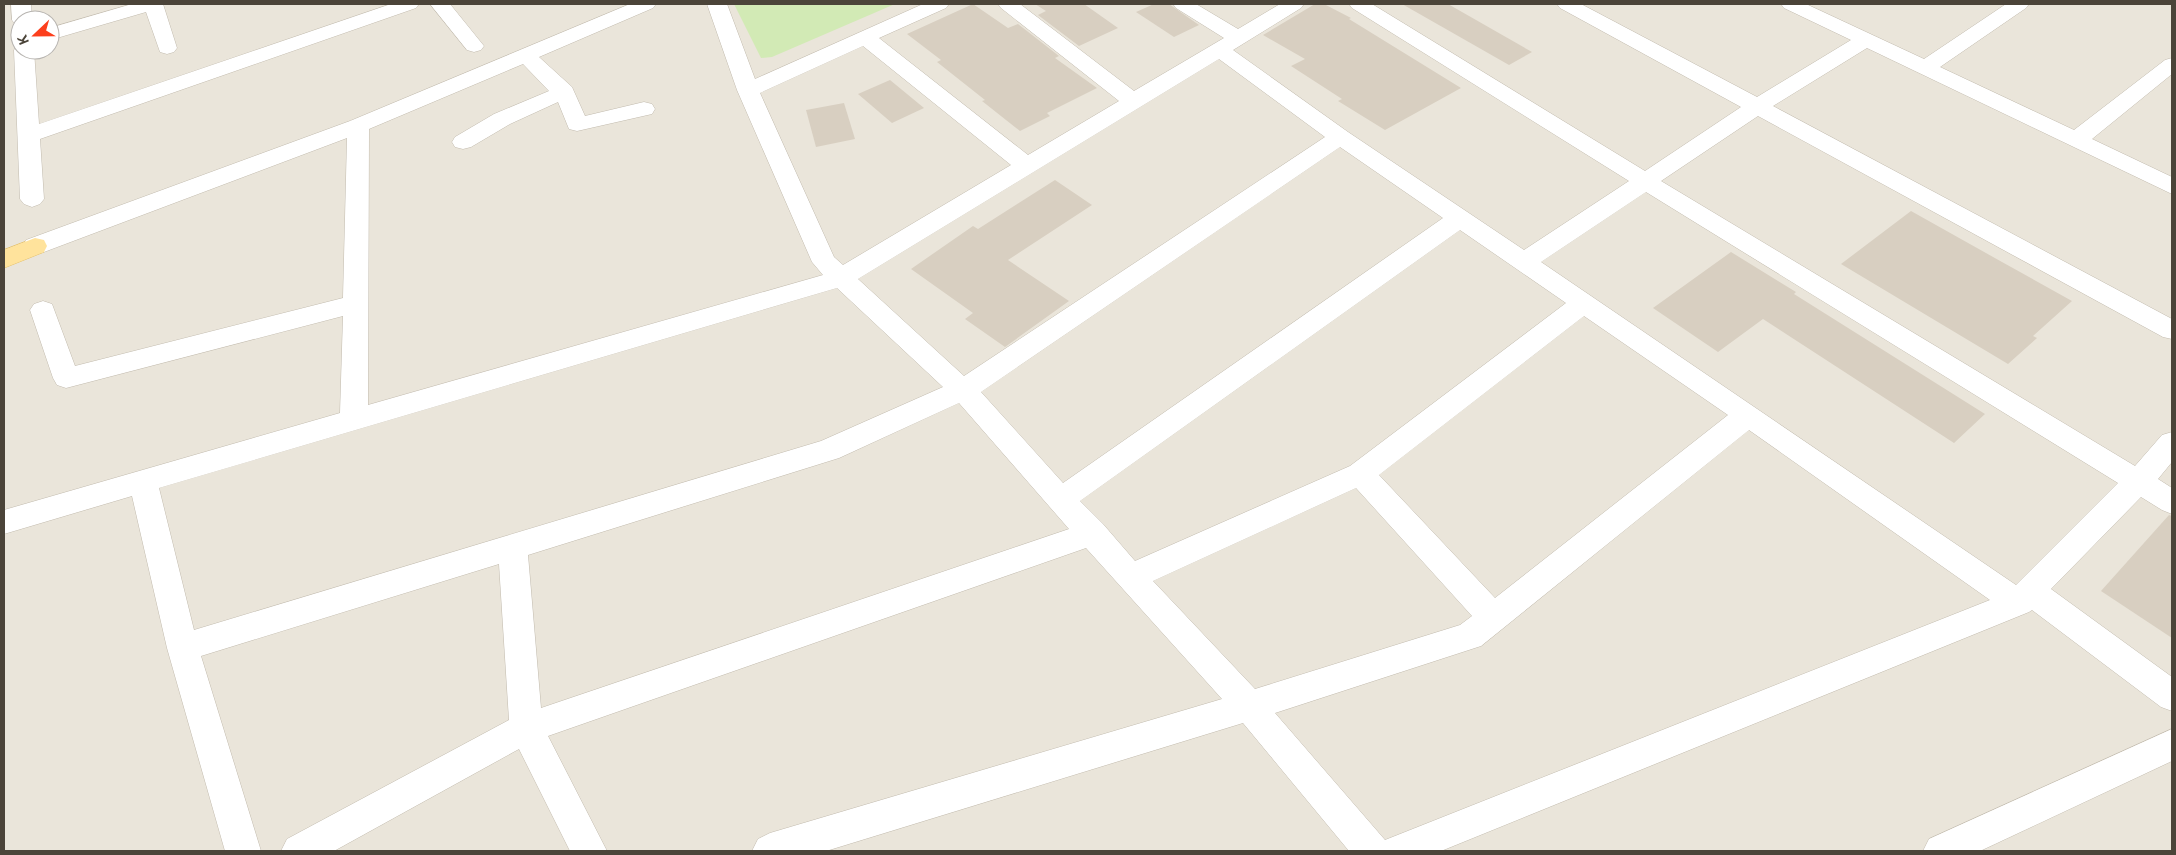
<svg xmlns="http://www.w3.org/2000/svg" width="2176" height="855" font-family="'DM Sans',sans-serif">
<style>
.residential{fill:#eae5da;fill-rule:evenodd}
.green{fill:#d2eab5}
.building{fill:#d8cfc1}
.lines{fill:none;stroke-linecap:round;stroke-linejoin:round}
.minor-casing{stroke:#c2bbae;stroke-width:1}
.major-casing{stroke:#e6c16a;stroke-width:1}
.minor{fill:#fff;fill-rule:evenodd}
.major{fill:#ffe39c;fill-rule:evenodd}
</style>
<rect width="100%" height="100%" fill="#f6f3ec"/>
<path class="residential" d="M4 4H2172V851H4ZM20 20H50V50H20Z"/>
<polygon class="green" points="734,4 895,4 772,57 761,58"/>
<g class="building">
<polygon points="973,4 1008,28 1018,24 1059,56 1055,58 1097,88 1047,113 1050,116 1020,131 982,101 985,100 937,62 941,60 907,34"/>
<polygon points="1035,4 1084,4 1118,28 1079,46 1038,15 1046,11"/>
<polygon points="1154,4 1169,4 1199,25 1174,37 1136,12"/>
<polygon points="1315,4 1324,4 1351,18 1349,19 1461,88 1385,130 1338,101 1342,99 1291,66 1305,59 1263,35"/>
<polygon points="1402,4 1448,4 1532,52 1509,65"/>
<polygon points="890,80 924,108 892,123 858,94"/>
<polygon points="844,103 855,139 816,147 806,110"/>
<polygon points="1055,180 1092,205 1008,260 1069,301 1005,347 965,319 973,313 911,269 973,226 978,229"/>
<polygon points="1911,211 2002,262 2072,301 2033,336 2037,338 2008,364 1841,264"/>
<polygon points="1731,252 1796,292 1794,294 1985,414 1954,443 1763,319 1718,352 1653,308"/>
<polygon points="2169,515 2172,516 2172,638 2101,591"/>
</g>
<g class="lines">
<defs>
<g id="minor">
<polygon points="11,4 31,4 32,20 20,20 20,25 15,24 12,20"/>
<polygon points="132,4 163,4 177,48 174,52 167,54 160,52 146,12 50,40 50,28"/>
<polygon points="391,4 419,4 416,8 40,139 44,199 40,204 32,207 24,204 20,199 14,50 17,46 20,45 20,50 34,50 39,124"/>
<polygon points="430,4 450,4 484,46 481,50 474,52 467,50"/>
<path d="M630 4H656L653 8 539 57 572 87 585 116 644 102 652 104 655 109 652 114 577 131 569 129 558 102 510 124 471 147 463 149 455 147 452 142 455 137 494 114 549 91 523 64 369 129 368 405 823 275 812 262 737 90 707 4H727L755 79 923 4H949L946 8 879 38 1028 155 1119 101 1001 8 998 4H1020L1134 91 1224 38 1176 8 1173 4H1196L1238 29 1280 4H1304L1301 8 1233 50 1348 132 1524 250 1629 181 1352 8 1349 4H1372L1645 171 1741 107 1560 8 1557 4H1581L1757 97 1851 40 1784 8 1781 4H1806L1924 59 2006 4H2029L2026 8 1940 67 2074 130 2165 60 2172 58V74L2092 139 2172 177V194L1867 48 1773 106 2172 319V339L2163 337 1758 116 1661 181 2135 466 2162 435 2172 432V462L2158 479 2172 488V514L2162 510 2141 497 2051 589 2172 677V711L2161 707 2032 610 2029 612 1441 851H1349L1243 723 826 851H752L758 839 770 833 1222 699 1086 548 548 736 607 851H570L519 749 334 851H281L287 839 509 720 499 564 201 656 261 851H225L167 648 132 496 4 534V510L340 413 343 316 66 388 57 385 53 378 30 310 34 304 43 301 52 304 75 366 343 298 347 138 44 252 35 254 26 252 23 246 26 240 350 121ZM863 46 1011 165 843 265 834 257 760 93ZM1219 59 1325 137 964 376 858 279ZM1340 147 1443 218 1063 483 981 392ZM1646 192 2118 483 2016 585 1541 262ZM1460 230 1566 303 1350 466 1135 561 1103 524 1080 501ZM837 288 943 387 821 441 194 630 159 488ZM1584 316 1728 415 1495 598 1379 475ZM959 403 1069 529 541 708 528 555 839 458ZM1749 430 1990 600 1385 840 1275 713 1481 646ZM1356 488 1472 616 1460 625 1255 689 1153 581Z"/>
<polygon points="2172,729 2172,761 1980,851 1923,851 1929,839"/>
</g>
<polygon id="major" points="35,238 44,240 47,246 44,252 4,268 4,250"/>
</defs>
<use href="#minor" class="minor-casing"/>
<use href="#major" class="major-casing"/>
<use href="#minor" class="minor"/>
<use href="#major" class="major"/>
</g>
<rect width="2176" height="855" fill="none" stroke="#4b4439" stroke-width="10"/>
<g transform="translate(35 35) rotate(248)"><circle r="24" fill="#ffffff" stroke="#b7b4b0"/>
<path d="M0-4L9 19L0 12L-9 19Z" fill="#fc3f1d"/>
<text y="-8" font-size="14" font-weight="bold" text-anchor="middle" fill="#4b4439">K</text>
</g>
</svg>
